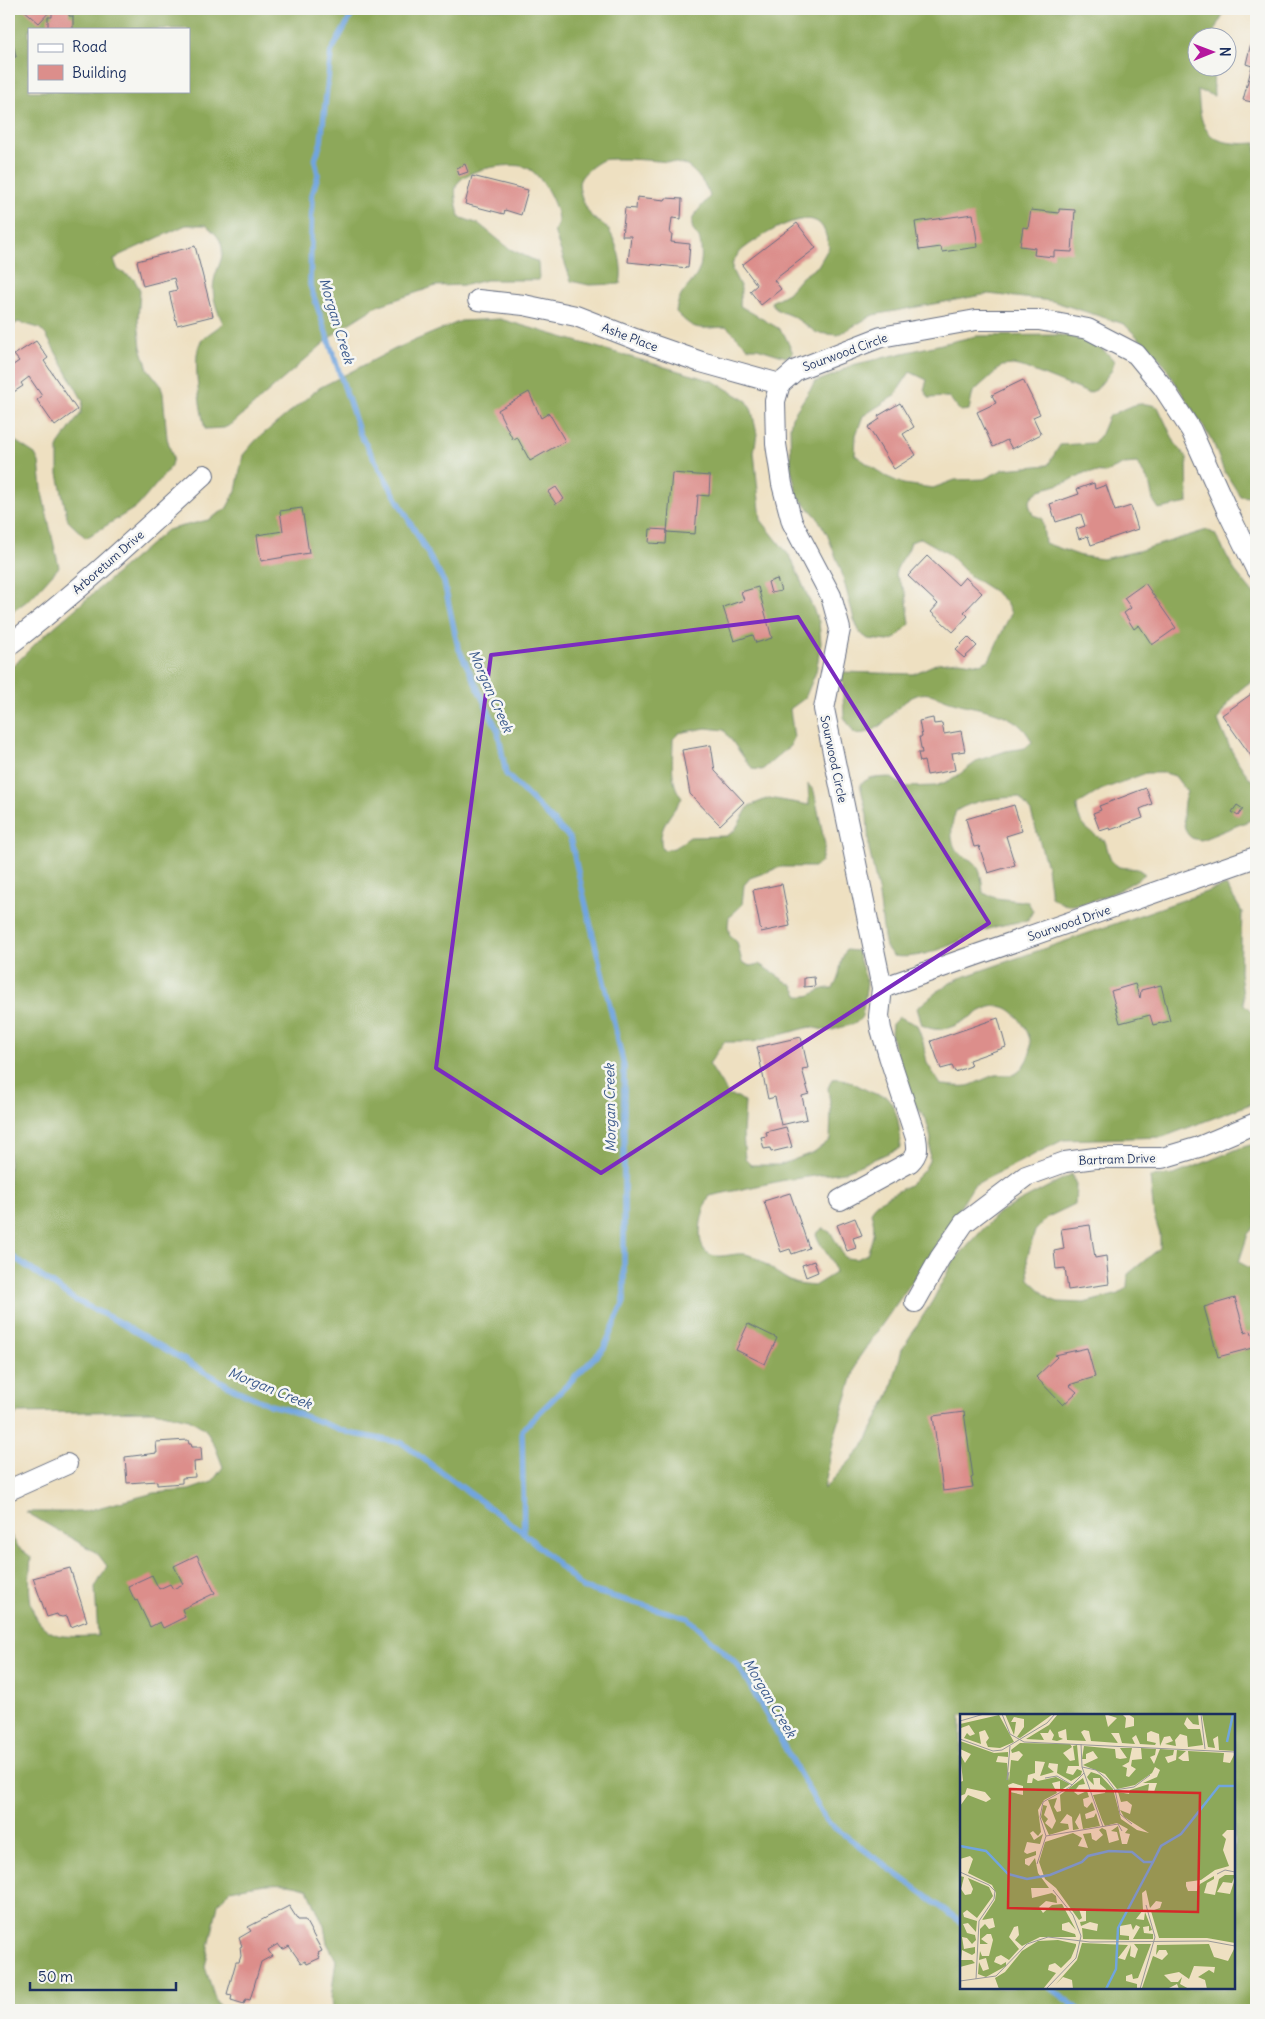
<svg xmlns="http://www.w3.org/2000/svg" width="1265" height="2019" font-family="Delius,sans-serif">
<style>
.forest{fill:#8da85a;stroke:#546c5c;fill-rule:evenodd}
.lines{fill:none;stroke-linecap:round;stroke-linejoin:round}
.stream{stroke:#71a5de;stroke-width:5.5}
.building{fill:#dc8e8b}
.minor-casing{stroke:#656d81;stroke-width:22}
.minor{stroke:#fff;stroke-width:20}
.marked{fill:none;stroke:#7b2cbf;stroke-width:4;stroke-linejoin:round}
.labels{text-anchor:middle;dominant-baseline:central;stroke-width:5;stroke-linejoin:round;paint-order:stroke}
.street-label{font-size:12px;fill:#1b2f5e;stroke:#f6f6f2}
.water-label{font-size:14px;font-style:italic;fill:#39588b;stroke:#f6f6f2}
.inset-river{fill:none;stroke:#71a5de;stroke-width:2.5}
.inset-road{fill:none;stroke:#9a9999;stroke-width:1}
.view{fill:#d62828;fill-opacity:0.15;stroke:#d62828;stroke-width:2.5}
.inset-edge{fill:none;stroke:#1b2f5e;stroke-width:2.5}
</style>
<rect width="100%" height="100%" fill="#f6f6f2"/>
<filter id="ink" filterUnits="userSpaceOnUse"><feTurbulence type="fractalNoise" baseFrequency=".02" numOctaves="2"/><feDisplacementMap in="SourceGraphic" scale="10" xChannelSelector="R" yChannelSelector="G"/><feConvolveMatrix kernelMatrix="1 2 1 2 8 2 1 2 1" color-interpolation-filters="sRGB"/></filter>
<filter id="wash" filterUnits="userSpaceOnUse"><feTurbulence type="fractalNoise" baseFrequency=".0096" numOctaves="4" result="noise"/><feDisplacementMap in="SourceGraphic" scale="20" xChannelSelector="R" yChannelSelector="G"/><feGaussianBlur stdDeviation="1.12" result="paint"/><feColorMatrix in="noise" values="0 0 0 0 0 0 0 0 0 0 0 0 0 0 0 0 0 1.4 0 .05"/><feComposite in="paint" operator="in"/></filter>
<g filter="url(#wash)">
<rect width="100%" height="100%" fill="#eee0c1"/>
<g class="forest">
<path d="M9 9H1226L1212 37 1198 38V68H1213L1214 96 1198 90C1199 103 1199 121 1208 132 1218 145 1242 144 1256 143V493L1250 497 1240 496 1223 469 1213 442 1161 360 1124 324 1052 301 988 294 873 315 838 335 817 333 794 317 777 310 771 302 788 293 802 277 818 266 829 247C827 241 826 233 823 228 810 204 761 236 746 247 741 250 737 256 733 261L732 270 741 288 740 306 778 328 784 334 793 353 786 357 757 348H748L727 327C699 328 696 333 676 312 678 287 699 284 701 261 702 256 701 243 699 238 695 233 691 229 692 221 694 213 705 203 710 196 706 185 697 173 687 166 680 161 611 157 603 160 596 163 583 173 580 180 576 188 587 212 593 218 598 222 605 224 608 229 618 244 624 268 620 284L589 285 571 281 554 231C556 228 558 225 558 221 558 206 541 172 525 167 511 162 460 169 456 187 454 196 458 208 459 217L479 224 510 249 538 262 539 280H486L466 285 436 286 377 306 340 329 232 424 224 428 205 429C201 412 190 353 202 340 207 334 217 329 223 323 217 311 211 295 214 281 216 268 226 257 221 243 219 236 211 230 206 225H186L120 255 114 260 118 270 134 279 140 290 138 321 141 347 148 369 160 384 163 393 167 438 173 458 170 468 138 506 86 538 68 521 58 474V445L81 413 83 401 46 335 39 328 18 322 9 329ZM29 29H189V91H29Z"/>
<path d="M500 319 713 381 747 401 752 411 757 434 754 452 761 520 791 558 819 622 821 643 816 672 805 698 790 709 794 738 790 746 762 770 753 769 747 762 724 730 706 728 679 733 673 739C673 759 669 783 682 798 672 814 655 830 663 850L674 848 690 837 727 836 735 830 749 806 769 798 809 805 808 784 814 791 825 845 821 862 814 867H781L750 878 744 885 742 905 729 917 728 926 730 936 737 942 742 962 750 966 759 964 793 986 799 996C816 998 816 987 833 988 842 975 838 964 846 950L857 951 867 983 862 1017 856 1023 829 1031 810 1027 753 1042H724L709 1064 729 1096 738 1097 745 1102 743 1134 745 1159 751 1165H780L814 1152 830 1140 831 1110 828 1088 832 1079C852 1076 866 1095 886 1096 898 1108 901 1132 900 1148L844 1172 785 1180 710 1196C702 1208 692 1248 711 1255 722 1259 737 1251 749 1255 765 1260 778 1277 795 1283 800 1285 808 1285 814 1286L835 1273C833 1256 821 1250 816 1234L823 1228 831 1233 845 1258 857 1259 867 1254C872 1240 877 1228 871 1213L876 1203 909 1185 924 1170 929 1161 931 1139 926 1119 904 1090 891 1033 892 1024 899 1017 917 1025 923 1042 927 1063 941 1085C950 1085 962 1088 971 1085 979 1082 987 1077 996 1075 1002 1074 1010 1076 1015 1074 1020 1072 1023 1067 1025 1063 1027 1060 1029 1056 1030 1053 1035 1038 1018 1011 1003 1007 979 999 955 1043 922 1025L917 1008 939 990 957 979 1226 885 1242 912 1240 972 1244 1004 1251 1011 1256 1012V1102L1163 1137 1063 1140 974 1185 927 1260 858 1359 834 1438 824 1489 863 1447 890 1393 902 1349 933 1300 952 1263 998 1213 1072 1174 1076 1185 1075 1204 1048 1217 1035 1231 1027 1259 1029 1279 1050 1299 1058 1302 1084 1303 1119 1294 1127 1287 1128 1274 1160 1248V1235L1154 1216 1150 1177 1174 1175 1240 1148 1250 1145 1256 1146V1225L1248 1234 1239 1262 1248 1267 1256 1268V1473L1251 1493 1256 1506V2010H332L331 1998 336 1960 327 1943 324 1926 308 1889C280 1879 259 1885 230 1890L218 1904 205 1967 216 2001 222 2010H9V1532L18 1547 31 1557C29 1585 24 1621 55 1634 63 1638 88 1636 98 1636L95 1588 107 1566 97 1553 26 1512H82L154 1493 189 1490 212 1482 223 1467 215 1446 205 1429 189 1419 154 1411 17 1413 9 1425V919L10 916 9 913V784L13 777 9 756V670L39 640 167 530 208 520 226 509 236 491 243 455 256 440 319 388 397 348 461 321ZM961 1715H1234V1988H961Z"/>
<path d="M1060 335C1079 338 1102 344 1114 361L1112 370 1096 390 1088 393 1023 367 1013 365 1002 366 973 392 969 410 960 411 949 397 929 398 924 390 927 380 910 372 894 396 863 416 856 435 855 455 885 476 903 484 933 488 955 480 984 479 1004 469 1048 465 1060 445 1093 443 1100 436 1108 417C1126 408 1138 399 1158 407L1175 443 1187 458 1188 503 1159 509 1153 500 1149 482 1137 463 1124 464 1105 473 1086 472 1067 482 1040 490 1032 496 1029 504 1033 515 1042 518 1045 543 1081 556 1103 559 1138 551 1207 530 1215 534 1235 571 1256 597V683L1252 681C1236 691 1227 703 1218 720 1227 744 1238 766 1256 785V818L1201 840C1198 839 1195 840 1192 838 1180 832 1182 802 1187 792L1175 776 1165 773H1146L1101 790 1077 805C1077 825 1090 832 1105 841L1111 861 1119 867 1138 869 1145 874C1128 887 1091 906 1069 905 1063 905 1056 900 1051 897L1047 867 1031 812 1019 797C997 798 975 799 956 811 951 824 948 845 961 855 965 858 971 859 974 863 982 870 982 883 983 893L996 898 1028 902 1033 911 1028 920C1014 923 999 925 986 930 957 941 925 961 893 956L886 947 884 937 879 895 869 849 867 815 860 784 870 778 890 777 905 787 936 786 953 779 979 760 1006 751 1025 748 1032 742C1017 710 983 711 953 702 941 699 929 690 917 695 892 704 883 738 854 733L844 717 842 672 913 674 938 663 959 661 980 664 989 660 1011 613 1005 601 995 592 970 576 947 553 921 538 911 542C908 555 898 562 895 574L906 593 910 624 896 638 888 641 868 639 860 633 854 619 841 570 827 534 817 517 798 497 791 469 790 427 792 417 815 382 834 375 852 365 976 336Z"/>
<polygon points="9,437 35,454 39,462 43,497 59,567 31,598 9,614"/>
</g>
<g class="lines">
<g class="stream">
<polyline points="355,9 331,52 321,142 315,160 318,175 312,195 310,285 360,434 444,582 458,647 498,731 506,774 570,838 624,1066 624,1302 604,1348 522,1430 524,1533 583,1588 688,1618 738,1665 827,1822 961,1922"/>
<polyline points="9,1254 75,1300 117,1321 236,1390 270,1405 286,1409 349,1433 402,1443 524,1533"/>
<polyline points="1050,1988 1080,2010"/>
</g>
</g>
<g id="blocks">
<g class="building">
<polygon points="23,9 52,9 39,23"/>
<polygon points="52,9 72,9 69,11 69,16 73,16 73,29 48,29 48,17 52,17"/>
<polygon points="1251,43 1256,45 1256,103 1243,100 1252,66 1246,64"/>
<polygon points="14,47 16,57 9,58 9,48"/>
<polygon points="465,164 468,172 459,175 457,168"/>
<polygon points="472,176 528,190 521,215 505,210 504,214 465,204"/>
<polygon points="637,197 665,200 666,198 682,199 681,219 672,218 670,234 672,234 671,242 690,244 688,268 628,262 631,236 622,236 625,208 636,209"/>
<polygon points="1059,209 1075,210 1072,252 1054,251 1054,257 1034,255 1035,248 1020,246 1023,227 1028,228 1031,210 1059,213"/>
<polygon points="973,214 978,247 942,252 941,247 919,250 915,222"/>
<polygon points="797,223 816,248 774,280 781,289 761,305 750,291 757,285 742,265"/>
<polygon points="195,246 213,316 177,325 169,292 177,290 174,278 143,286 137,261"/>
<polygon points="36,341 48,358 44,361 77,410 55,426 37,400 42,396 29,377 21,383 23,386 9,395 9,368 19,361 14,355"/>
<polygon points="1023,380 1040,414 1033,417 1041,434 1012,449 1007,440 993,447 977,412 996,403 992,395"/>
<polygon points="529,392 541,418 549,413 565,441 530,461 517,437 513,440 498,410"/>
<polygon points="900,403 914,427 903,434 916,455 894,469 868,427 880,419 878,416"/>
<polygon points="672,473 710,476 709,496 698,495 695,534 667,532"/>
<polygon points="1094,483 1095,489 1106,485 1115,511 1131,506 1138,529 1091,545 1088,536 1079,539 1076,529 1085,526 1081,514 1056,522 1050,504 1079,494 1077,489"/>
<polygon points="556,487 564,499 556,504 548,492"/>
<polygon points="302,508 309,553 261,561 257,535 283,531 280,511"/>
<polygon points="650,529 667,530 666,544 649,543"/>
<polygon points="927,556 958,585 965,577 982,593 964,612 968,616 953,632 931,612 938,604 908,576"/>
<polygon points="777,579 781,591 771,593 768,582"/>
<polygon points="1145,583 1176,628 1152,645 1139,625 1134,629 1124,613 1131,608 1124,598"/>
<polygon points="758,587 772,638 756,643 753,635 734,641 723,607 744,600 741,592"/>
<polygon points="968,637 977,646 964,658 955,650"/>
<polygon points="1254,692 1256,695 1256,767 1254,764 1256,763 1222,715"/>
<polygon points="933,718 934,724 942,723 944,734 961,731 965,751 952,753 955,770 927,775 924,761 920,762 918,753 922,753 919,737 922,737 919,721"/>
<polygon points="711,745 715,771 744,802 720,825 690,794 682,750"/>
<polygon points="1146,788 1152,804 1140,809 1143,818 1110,830 1109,828 1100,831 1093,813 1101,810 1099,806"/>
<polygon points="1014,805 1022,831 1006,836 1015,865 988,873 979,846 974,847 966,819"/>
<polygon points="1237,805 1243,809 1238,816 1232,812"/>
<polygon points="782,884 790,926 761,932 753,890"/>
<polygon points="814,977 815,986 804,987 804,978"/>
<polygon points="1135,984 1140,998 1141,990 1161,985 1170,1021 1153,1025 1150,1015 1120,1023 1111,991"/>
<polygon points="998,1018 1006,1047 969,1060 971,1066 955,1072 952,1066 941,1069 931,1041"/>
<polygon points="801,1037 808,1068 802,1069 809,1094 802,1096 807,1119 781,1125 775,1097 768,1099 757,1047"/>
<polygon points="786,1127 792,1147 771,1152 770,1148 764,1149 761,1137 767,1136 766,1132"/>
<polygon points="790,1193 809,1248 792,1254 790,1249 781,1252 764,1201"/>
<polygon points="855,1218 862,1235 853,1238 856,1248 847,1251 837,1225"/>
<polygon points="1090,1225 1095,1258 1106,1256 1109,1284 1068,1290 1065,1268 1056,1269 1054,1251 1064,1249 1061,1229"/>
<polygon points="814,1261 818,1272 806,1277 802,1265"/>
<polygon points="1235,1298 1245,1333 1251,1331 1256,1347 1218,1357 1204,1307"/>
<polygon points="748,1324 777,1338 765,1364 736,1350"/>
<polygon points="1087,1348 1095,1377 1069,1385 1077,1392 1063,1405 1036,1377 1057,1357 1055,1355"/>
<polygon points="964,1412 973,1477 971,1478 973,1487 943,1491 933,1416"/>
<polygon points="188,1440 189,1444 191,1444 192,1447 201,1447 202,1461 194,1462 195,1477 182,1478 182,1483 157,1485 157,1481 127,1483 125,1457 157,1453 156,1442"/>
<polygon points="197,1555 215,1593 182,1609 185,1617 163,1628 160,1622 150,1627 137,1600 135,1601 128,1586 152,1575 159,1589 170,1584 173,1589 183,1584 174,1566"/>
<polygon points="70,1568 87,1621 71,1627 67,1616 62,1617 58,1616 57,1614 47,1617 33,1578"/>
<polygon points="289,1906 298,1920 305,1920 322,1951 318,1953 320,1958 307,1964 305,1961 301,1963 289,1946 284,1949 281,1948 278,1944 268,1950 272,1956 261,1962 250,2000 246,1999 244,2004 231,2000 232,1995 227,1994 236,1962 239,1962 241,1956 240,1947 242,1946 239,1938 251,1931 248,1927"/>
</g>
</g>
</g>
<g filter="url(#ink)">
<use href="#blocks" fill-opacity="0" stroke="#656d81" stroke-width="1"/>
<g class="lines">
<defs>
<g id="minor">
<polyline points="478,300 524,305 576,316 635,339 701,362 780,384"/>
<path d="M9 645C77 593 141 533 204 475"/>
<polyline points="882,988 1256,857"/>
<path d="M840 1200 910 1162C918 1154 918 1149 916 1138L889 1056 881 1029 879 1016 882 988 824 709 840 629 831 596 792 522 782 484 776 444 775 401 780 384 796 370 881 337 976 320H1039L1088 329 1136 354 1163 387 1191 430 1227 510 1256 569"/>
<polyline points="915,1302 940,1258 964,1223 1026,1176 1065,1162 1095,1158 1162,1158 1199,1147 1256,1123"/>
<polyline points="9,1490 67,1464"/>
</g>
</defs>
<use href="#minor" class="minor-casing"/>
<use href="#minor" class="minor"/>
</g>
</g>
<path class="marked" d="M798 617 989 923 601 1173 436 1068 491 655Z"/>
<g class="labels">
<g class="street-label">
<text transform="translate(630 337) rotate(21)">Ashe Place</text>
<text transform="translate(845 352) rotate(-20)">Sourwood Circle</text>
<text transform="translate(108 562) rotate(-41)">Arboretum Drive</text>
<text transform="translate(834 759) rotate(78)">Sourwood Circle</text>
<text transform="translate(1069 923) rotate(-19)">Sourwood Drive</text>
<text transform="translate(1117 1159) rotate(-2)">Bartram Drive</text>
</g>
<g class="water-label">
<text transform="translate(337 321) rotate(73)">Morgan Creek</text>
<text transform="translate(491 691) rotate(66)">Morgan Creek</text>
<text transform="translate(610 1108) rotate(-91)">Morgan Creek</text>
<text transform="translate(270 1388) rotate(22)">Morgan Creek</text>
<text transform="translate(770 1698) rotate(59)">Morgan Creek</text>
</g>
</g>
<g transform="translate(960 1714)">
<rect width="275" height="275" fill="#eee0c1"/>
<path d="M45 0H93L60 24 57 23 64 13V5L54 3 51 8H56L54 21ZM98 0H145L148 13 157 4 148 1 162 0 166 4 165 14 174 12V4L168 0H238L239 11 233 10 227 3 224 10 228 15H240L243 31 228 33 227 22 220 20 215 26 216 32 205 30 213 27 210 22 204 23 200 32 199 20 191 17 187 19V27L196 29 195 31 180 30 176 21 172 24 175 30 162 29 159 19H151L158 29 131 27 129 17 124 16 121 18 126 27 107 26 106 15 98 18 99 23 103 25 97 27 92 26 94 21 90 15 88 19H80L84 26 66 25 89 11ZM242 0H275V37L259 36 258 22 253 25 255 34 248 33ZM39 1 54 28 40 34 28 33 26 28 29 24 25 16 19 18 21 30 4 24 7 19 10 22 15 20 9 11 1 14 0 22V10ZM0 27 34 39 48 38V43L38 42 36 48 47 49 49 67 51 46 58 47 63 41 59 37 52 39 51 36 60 29 110 30 112 33 103 39 110 47 115 46 113 32 117 31 119 52H108L106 59 113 61 117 55 122 57 121 61 111 67 97 59 98 50 89 49 88 53 94 58 80 62 85 48 75 47V59L68 61 67 69H72L73 64 78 67 96 63 110 70 100 77V67L92 69 97 79 84 86 78 96 81 118 78 122 73 117 70 119 74 126 83 120 80 130 67 128 64 138 67 140 76 137V141L65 145V150L69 152 75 144 78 159 89 174H71L72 184 92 179 96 182 97 189 86 187 79 193 83 199 92 191 102 190 116 216 109 208 102 210V216L115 220 116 223H80L62 232 55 226 59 221 58 212 54 213 49 223 59 235 49 246 41 241 36 243 34 248 41 251 46 248V252L26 263 18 260 19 248 23 257 29 255 26 244 19 246 20 237 22 242H29L33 226 31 220H27L21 225 28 230H20V215L25 210 29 215 35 213 33 204 22 206 35 186 36 179 32 171 8 159 13 145 10 142 0 145V92L8 81 26 88 31 85 25 78 7 74 5 80 0 82V68L3 67 0 40 5 49 11 40 0 35ZM53 69 63 72V81L50 78 48 71ZM124 32 155 35 156 44 160 45 167 44 160 34H172L169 48 162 52 167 54 166 62 169 63 176 55 171 52 172 46 182 45 181 34 196 35 195 41 190 43 194 50 200 35 214 36 213 41 205 43 208 49 216 46 217 36 226 37 218 44 223 47H229L228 37 264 39 263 48 270 49 275 39V116H267L262 121 266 125 263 136 269 152 255 156 241 166 226 168V172L228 177H237L240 170 254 162V165L247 169 244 179 255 181 259 165 265 161H275L272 169 263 168 257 178 270 180 275 165V229L247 224H199L191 197 200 194 202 188 196 187 190 194 186 176 182 179 183 196 176 205 184 206 185 198 192 216 189 217V212L183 213 184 219 193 220V225H173L180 213 176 211 173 216 171 210 160 212V221L169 222V226L123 225 122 214 137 217 138 210 130 208 121 212 120 208 126 207V197L119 195 122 204 119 206 96 174 85 165 79 148 85 128 113 119 122 124 118 132 128 134 123 120 131 119 132 125 136 127 143 121 139 116 142 114 146 116 149 129 159 126 157 118 151 117 158 112 162 130H167L170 120 165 119 168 115 157 109 145 112 142 106 133 81 145 79 146 75 140 70V64H133L134 71 129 66 127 63 131 58 140 61 153 75 161 105 177 116 189 119 164 103 160 96 170 100 172 91 167 87 161 88 158 78 169 80 170 76 189 70 188 78H194L197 69H183L197 63 200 56 195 53 192 59 175 71 157 75 145 60 123 51 138 44 133 37 126 40V45H122ZM123 64 125 70 119 71 114 78 118 81 127 77 129 83 123 85 124 92 127 94 132 88 135 96 125 100 126 105 134 103 136 99 140 112 123 115 120 99 115 108 119 115 113 116 112 103 107 100 100 109 108 110 109 115 89 121 81 103 83 91 87 92 84 101 88 105 85 109 92 115 96 107 88 86 97 84 94 93 97 98 101 97 100 81ZM0 162 4 163 1 175 5 181 11 180 13 175 8 164 29 173 33 182 17 204 7 196 3 199 4 203 17 207 16 218 8 209 3 210 7 219 15 221 16 226 12 230 7 224 2 223 4 235 15 233V239L12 241 2 236 1 246H12L15 249 0 253ZM98 226 116 230V232L111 244 101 254 95 249 89 251 88 256 96 259 83 275H39L35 264 45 258 62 237 78 227ZM122 229 168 231 158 244 165 246 171 231 170 242 175 244 178 235 174 230H191L178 264 173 265 172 260 166 262V267L177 270V275H113L112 266 103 263 96 270 117 246ZM249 230 254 243 268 247 275 233V275H247L245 266 238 263 249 256 254 259 255 253 234 252 229 265 219 258 204 261 211 268H218L222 263 220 270 229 275H219L217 270 207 275 182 274 193 242 202 246 208 240 206 236H199L196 241 197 231Z" fill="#8da85a" fill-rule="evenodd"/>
<path class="inset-river" d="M267 28 273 0M0 132 26 137 48 160 67 165 90 161 122 148 128 142 149 137 172 138 184 148H193L201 132 221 120 259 72H275M146 275 156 255 158 214 193 148"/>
<path class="inset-road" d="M42 0 50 20 64 28 275 38M241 0 245 35M0 7 24 0M0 25 33 37 42 36 87 9 95 0M121 30 122 53 143 113M122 53 136 56 147 65 155 76 160 100 172 110M49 58 47 66 50 32M85 64 97 62 112 71M155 76 174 73 190 61M86 122 80 103 83 88 110 73 124 59M86 122 158 110 162 117M77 150 86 122M0 158 29 171 35 177 34 185 19 207 16 265M257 160 265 156 275 158M0 267 36 262 67 230 88 223 130 228 248 227 275 232M86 275 116 244 121 222 113 201 93 176M180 275 195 223 186 191"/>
<path class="view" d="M50 75 240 79 238 198 48 194Z"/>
<rect width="275" height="275" class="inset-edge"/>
</g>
<rect width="1265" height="2019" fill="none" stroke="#f6f6f2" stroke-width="30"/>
<rect x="28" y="28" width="162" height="65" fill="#f6f6f2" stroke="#9ea6b7"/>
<rect x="38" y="44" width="25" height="8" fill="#ffffff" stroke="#9ea6b7"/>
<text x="72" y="52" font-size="15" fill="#1b2f5e">Road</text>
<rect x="38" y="65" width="25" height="15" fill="#dc8e8b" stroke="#9ea6b7"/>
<text x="72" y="78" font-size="15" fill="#1b2f5e">Building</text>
<g transform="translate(1212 52) rotate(89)"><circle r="24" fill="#f6f6f2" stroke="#9ea6b7"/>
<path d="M0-4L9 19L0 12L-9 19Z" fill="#b5179e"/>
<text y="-8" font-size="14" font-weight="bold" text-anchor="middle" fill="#1b2f5e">N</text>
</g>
<path d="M30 1982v8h146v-8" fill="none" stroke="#1b2f5e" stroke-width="2.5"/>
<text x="38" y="1982" font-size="15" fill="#1b2f5e" stroke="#f6f6f2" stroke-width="4" paint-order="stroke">50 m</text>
</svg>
